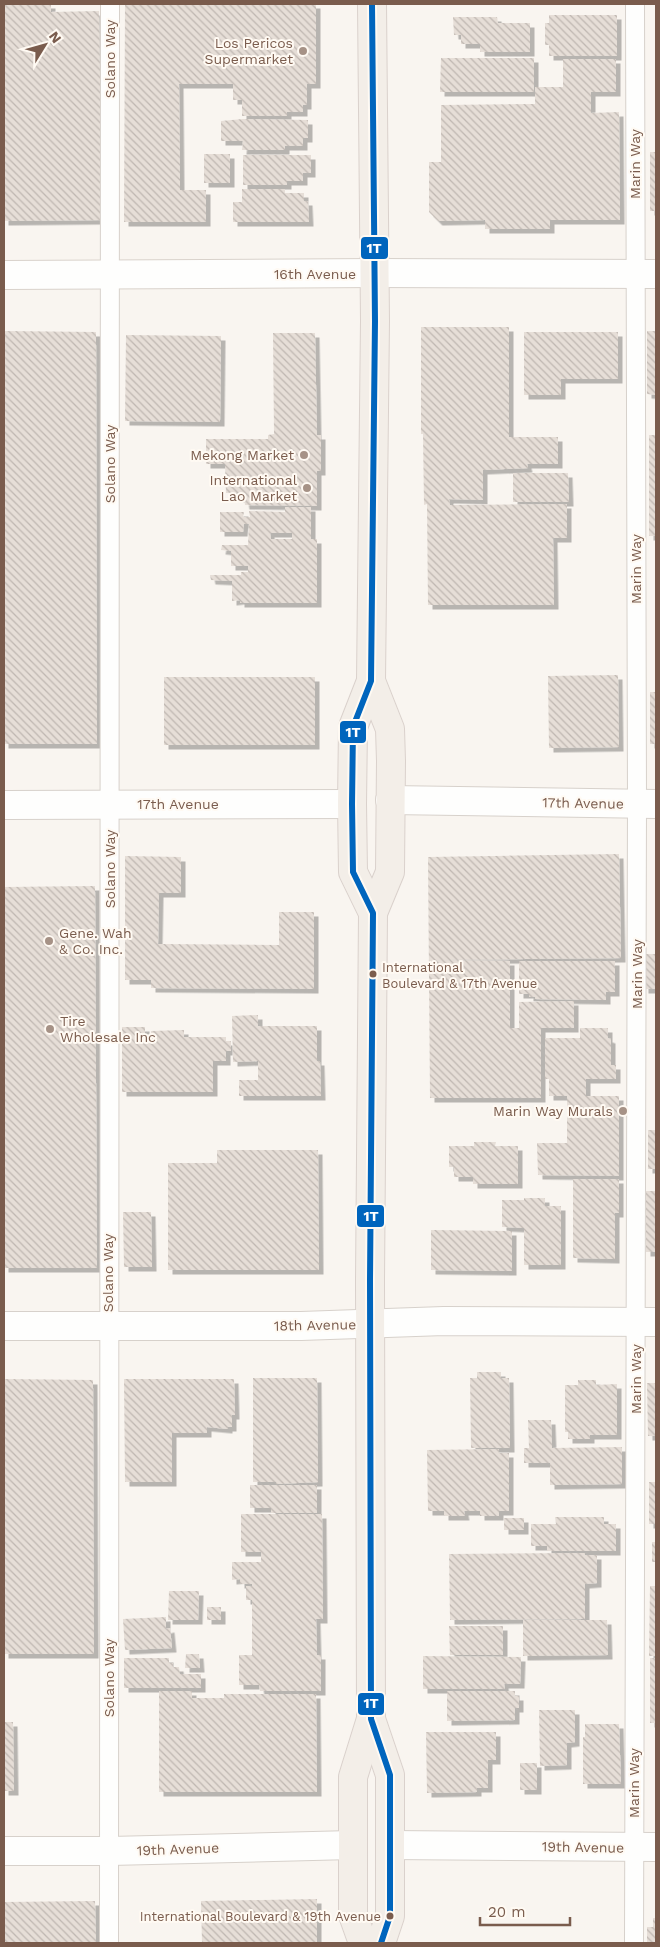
<svg xmlns="http://www.w3.org/2000/svg" width="660" height="1947" font-family="'Work Sans',sans-serif">
<style>
.building{fill:url(#building-back-hatch);fill-rule:evenodd;filter:url(#shadow)}
.lines{fill:none;stroke-linecap:round;stroke-linejoin:round}
.lane-casing{stroke:#d7d1cb;stroke-width:20}
.street-casing{stroke:#d7d1cb;stroke-width:30}
.secondary-casing{stroke:#d9d2cb;stroke-width:30}
.primary-casing{stroke:#dad1cc;stroke-width:30}
.lane{stroke:#fefefd;stroke-width:18}
.street{stroke:#fefefd;stroke-width:28}
.secondary{stroke:#fefefd;stroke-width:28}
.primary{stroke:#f3eee8;stroke-width:28}
.bus-1-casing{stroke:#fffaf3;stroke-width:10}
.bus-1{stroke:#0065bd;stroke-width:6}
.poi-dot{fill:#a69286;stroke:#fffaf3;stroke-width:2}
.bus-dot{fill:#7a5c4d;stroke:#fffaf3;stroke-width:2}
.labels{text-anchor:middle;dominant-baseline:central;stroke-width:4;stroke-linejoin:round;paint-order:stroke}
.bus-label{font-size:13px;fill:#7a5c4d;stroke:#fffaf3;text-anchor:start}
.poi-label{font-size:14px;fill:#7a5c4d;stroke:#fffaf3;text-anchor:end}
.street-label{font-size:14px;fill:#7a5c4d;stroke:#fffaf3}
.line-badge{stroke:#fffaf3;stroke-width:2}
.badge-label{font-size:14px;text-anchor:middle;font-weight:bold;fill:#fff}
</style>
<defs>
<pattern id="building-back-hatch" width="6" height="6" patternUnits="userSpaceOnUse" patternTransform="scale(1.25)"><rect width="6" height="6" fill="#e6ded7"/><path d="M-1 5l2 2M0 0l6 6M5-1l2 2" fill="none" stroke="#bfb7b1"/></pattern>
<filter id="shadow"><feDropShadow dx="4.5" dy="4.5" stdDeviation="0" flood-color="#0004"/></filter>
</defs>
<rect width="100%" height="100%" fill="#f9f5f0"/>
<g class="building">
<polygon points="4,4 51,4 51,12 99,11 102,220 4,221"/>
<polygon points="125,4 316,4 316,84 307,84 307,105 303,105 303,112 287,112 287,116 242,116 242,100 233,100 233,84 179,84 180,190 206,190 206,222 124,222"/>
<polygon points="549,15 617,15 617,56 549,56 549,45 545,45 545,23 549,23"/>
<polygon points="453,17 497,17 498,23 530,23 530,52 480,52 480,44 461,44 461,35 454,35"/>
<polygon points="441,58 534,58 534,92 440,92"/>
<polygon points="563,59 616,59 616,92 591,92 591,113 619,112 620,220 550,220 550,229 485,229 485,220 438,221 429,212 429,162 441,162 441,105 535,104 535,87 563,87"/>
<polygon points="243,119 308,120 308,138 303,138 303,146 285,146 285,150 242,150 243,141 221,141 221,121"/>
<rect x="650" y="152" width="6" height="59"/>
<rect x="204" y="154" width="26" height="29"/>
<polygon points="243,155 311,155 311,173 303,173 303,181 287,181 287,185 243,185"/>
<polygon points="242,189 285,189 285,193 304,193 304,201 308,201 309,222 233,222 233,202 242,202"/>
<polygon points="421,327 509,327 509,437 558,437 558,464 527,464 528,468 483,470 483,500 449,499 450,505 567,504 567,538 553,538 554,605 428,605 427,504 424,505 423,434 421,434"/>
<polygon points="4,331 96,332 97,744 4,744"/>
<polygon points="647,331 656,331 656,395 647,394"/>
<polygon points="524,332 618,332 618,379 561,379 561,395 524,395"/>
<polygon points="273,333 315,333 317,435 321,435 321,471 317,471 317,506 245,505 244,498 239,498 239,493 226,493 225,464 206,464 206,439 268,439 268,435 274,434"/>
<polygon points="126,335 221,336 220,422 125,421"/>
<rect x="649" y="435" width="7" height="101"/>
<polygon points="513,473 568,473 569,502 513,502"/>
<path d="M285 507H311V539H317V603H240V600L232 601V581L211 580 210 575H241V572H248V566H231V551L221 550 222 545H248L249 524H244L243 532H220V512H244L243 517H250L249 511 285 512ZM270 533H292V539H271Z"/>
<polygon points="618,675 619,747 549,748 548,676"/>
<rect x="164" y="677" width="151" height="68"/>
<rect x="650" y="692" width="6" height="52"/>
<polygon points="619,854 621,958 434,960 510,961 510,1028 519,1028 519,1002 574,1001 574,1028 541,1028 541,1098 430,1098 428,857"/>
<polygon points="125,856 181,857 181,893 159,893 158,944 279,945 279,912 314,912 314,989 151,988 151,980 125,980"/>
<polygon points="95,886 97,1268 4,1268 4,887"/>
<rect x="644" y="954" width="12" height="35"/>
<polygon points="519,961 615,961 615,992 606,992 606,1000 535,999 535,997 529,997 529,994 519,994"/>
<polygon points="258,1015 258,1026 317,1026 317,1061 320,1061 321,1096 239,1096 239,1080 258,1080 258,1061 233,1062 232,1016"/>
<polygon points="122,1027 145,1027 145,1038 151,1038 151,1031 184,1030 184,1037 226,1037 226,1041 231,1041 231,1051 226,1051 226,1061 213,1061 213,1092 122,1092"/>
<polygon points="580,1028 608,1028 608,1038 611,1039 611,1065 616,1065 616,1079 586,1079 586,1096 619,1096 619,1176 538,1175 537,1143 567,1143 567,1096 549,1096 549,1079 545,1079 545,1038 580,1038"/>
<rect x="648" y="1130" width="8" height="39"/>
<polygon points="474,1142 496,1142 495,1146 518,1146 518,1184 473,1184 473,1177 454,1177 454,1167 449,1167 449,1146 474,1146"/>
<polygon points="217,1150 318,1150 319,1270 168,1270 168,1163 217,1163"/>
<polygon points="573,1179 619,1179 619,1213 615,1213 615,1259 573,1258"/>
<rect x="646" y="1191" width="10" height="61"/>
<polygon points="524,1198 545,1198 545,1206 561,1206 561,1265 524,1265 524,1228 502,1227 502,1200 524,1200"/>
<polygon points="123,1212 151,1212 152,1267 124,1267"/>
<polygon points="431,1230 512,1231 512,1271 431,1270"/>
<polygon points="477,1372 501,1372 501,1378 509,1378 510,1448 471,1448 470,1378 477,1378"/>
<polygon points="253,1378 317,1378 318,1482 276,1484 276,1482 253,1482"/>
<polygon points="4,1379 93,1380 94,1654 4,1654"/>
<polygon points="124,1379 234,1379 235,1415 232,1415 232,1427 228,1427 228,1429 207,1427 207,1433 172,1433 172,1482 125,1482"/>
<polygon points="578,1380 596,1380 596,1385 617,1384 617,1435 590,1435 590,1439 568,1439 568,1432 565,1432 565,1385 578,1385"/>
<polygon points="647,1383 656,1383 656,1436 648,1436"/>
<polygon points="528,1420 551,1420 552,1448 622,1447 622,1484 550,1485 550,1463 524,1463 524,1448 529,1448"/>
<polygon points="499,1449 499,1453 509,1453 509,1511 499,1511 499,1516 480,1516 480,1511 464,1511 465,1516 444,1516 444,1511 428,1511 427,1450"/>
<rect x="649" y="1482" width="7" height="42"/>
<polygon points="250,1485 317,1485 317,1513 271,1513 271,1508 250,1508"/>
<polygon points="241,1514 322,1514 323,1619 316,1619 317,1655 321,1655 321,1691 260,1691 259,1685 239,1685 239,1655 252,1655 252,1600 246,1600 246,1586 252,1586 252,1584 240,1584 240,1579 232,1580 232,1562 261,1562 261,1552 241,1552"/>
<polygon points="555,1517 604,1517 604,1524 616,1524 616,1551 547,1551 547,1546 531,1546 531,1524 556,1524"/>
<rect x="504" y="1518" width="20" height="12"/>
<rect x="652" y="1542" width="4" height="20"/>
<polygon points="585,1553 585,1555 597,1555 597,1583 585,1584 585,1619 450,1620 449,1554"/>
<polygon points="650,1586 656,1586 656,1656 649,1656"/>
<polygon points="169,1591 199,1591 198,1620 168,1620"/>
<rect x="207" y="1607" width="14" height="13"/>
<polygon points="166,1617 166,1629 170,1628 172,1648 125,1650 123,1619"/>
<polygon points="523,1620 607,1620 608,1655 523,1656"/>
<polygon points="449,1626 503,1626 503,1655 450,1655"/>
<polygon points="186,1654 199,1654 200,1668 185,1668"/>
<polygon points="423,1656 521,1657 520,1684 504,1684 505,1689 423,1689"/>
<polygon points="124,1658 169,1658 169,1663 173,1663 173,1667 179,1667 180,1674 201,1674 201,1688 124,1688"/>
<rect x="650" y="1658" width="6" height="65"/>
<polygon points="159,1691 192,1691 192,1698 224,1698 224,1694 316,1694 317,1792 159,1792"/>
<polygon points="447,1691 515,1691 515,1696 519,1696 519,1708 515,1708 515,1720 447,1721"/>
<polygon points="539,1710 575,1710 575,1742 567,1743 567,1765 540,1766"/>
<polygon points="4,1722 13,1722 14,1791 4,1791"/>
<polygon points="585,1724 619,1724 621,1784 583,1784 583,1737 585,1737"/>
<polygon points="426,1732 496,1732 496,1760 488,1760 488,1788 477,1788 477,1792 427,1793"/>
<rect x="520" y="1763" width="17" height="27"/>
<polygon points="317,1899 317,1943 202,1943 201,1901"/>
<polygon points="95,1901 96,1943 4,1943 4,1902"/>
<polygon points="653,1918 656,1918 656,1943 647,1943 647,1927 653,1927"/>
</g>
<g class="lines">
<defs>
<g id="lane">
<polyline points="109,1943 110,4"/>
<polyline points="634,1943 637,804 635,4"/>
</g>
<g id="street">
<polyline points="375,273 656,274"/>
<polyline points="390,800 656,804"/>
<polyline points="4,805 352,804"/>
<polyline points="4,1326 301,1326 444,1321 656,1322"/>
<polyline points="390,1845 656,1847"/>
<polyline points="4,1851 110,1851 352,1845"/>
</g>
<polyline id="secondary" points="4,275 375,273"/>
<g id="primary">
<polyline points="371,681 353,727 352,804 353,872 373,913"/>
<polyline points="371,1719 390,1775 390,1916 381,1943"/>
<polyline points="363,1943 353,1915 353,1777 371,1719 370,1280 373,913 390,872 391,761 390,729 371,681 375,321 372,4"/>
</g>
</defs>
<use href="#lane" class="lane-casing"/>
<use href="#street" class="street-casing"/>
<use href="#secondary" class="secondary-casing"/>
<use href="#primary" class="primary-casing"/>
<use href="#lane" class="lane"/>
<use href="#street" class="street"/>
<use href="#secondary" class="secondary"/>
<use href="#primary" class="primary"/>
<defs>
<polyline id="bus-1" points="372,4 375,321 371,681 353,727 352,804 353,872 373,913 370,1280 371,1719 390,1775 390,1916 381,1943"/>
</defs>
<use href="#bus-1" class="bus-1-casing"/>
<use href="#bus-1" class="bus-1"/>
</g>
<g class="poi-dot">
<circle cx="303" cy="51" r="5"/>
<circle cx="304" cy="455" r="5"/>
<circle cx="307" cy="488" r="5"/>
<circle cx="49" cy="941" r="5"/>
<circle cx="50" cy="1029" r="5"/>
<circle cx="623" cy="1111" r="5"/>
</g>
<g class="bus-dot">
<circle cx="373" cy="974" r="4.5"/>
<circle cx="390" cy="1916" r="4.5"/>
</g>
<g class="labels">
<g class="bus-label">
<text x="382" y="967">International<tspan x="382" dy="16">Boulevard &amp; 17th Avenue</tspan></text>
<text x="381" y="1916" text-anchor="end">International Boulevard &amp; 19th Avenue</text>
</g>
<g class="poi-label">
<text x="293" y="43">Los Pericos<tspan x="293" dy="16">Supermarket</tspan></text>
<text x="294" y="455">Mekong Market</text>
<text x="297" y="480">International<tspan x="297" dy="16">Lao Market</tspan></text>
<text x="59" y="933" text-anchor="start">Gene. Wah<tspan x="59" dy="16">&amp; Co. Inc.</tspan></text>
<text x="60" y="1021" text-anchor="start">Tire<tspan x="60" dy="16">Wholesale Inc</tspan></text>
<text x="613" y="1111">Marin Way Murals</text>
</g>
<g class="street-label">
<text transform="translate(110 59) rotate(-90)">Solano Way</text>
<text transform="translate(635 164) rotate(-90)">Marin Way</text>
<text x="315" y="274">16th Avenue</text>
<text transform="translate(110 464) rotate(-90)">Solano Way</text>
<text transform="translate(636 569) rotate(-90)">Marin Way</text>
<text transform="translate(583 803) rotate(1)">17th Avenue</text>
<text x="178" y="804">17th Avenue</text>
<text transform="translate(110 869) rotate(-90)">Solano Way</text>
<text transform="translate(637 974) rotate(-90)">Marin Way</text>
<text transform="translate(108 1273) rotate(-90)">Solano Way</text>
<text transform="translate(315 1325) rotate(-1)">18th Avenue</text>
<text transform="translate(636 1379) rotate(-90)">Marin Way</text>
<text transform="translate(109 1678) rotate(-90)">Solano Way</text>
<text transform="translate(634 1783) rotate(-90)">Marin Way</text>
<text transform="translate(583 1847) rotate(1)">19th Avenue</text>
<text transform="translate(178 1849) rotate(-2)">19th Avenue</text>
</g>
</g>
<g class="line-badge">
<rect x="360" y="236" width="29" height="24" rx="5" fill="#0065bd"/>
<rect x="339" y="720" width="28" height="24" rx="5" fill="#0065bd"/>
<rect x="356" y="1204" width="29" height="24" rx="5" fill="#0065bd"/>
<rect x="357" y="1692" width="28" height="24" rx="5" fill="#0065bd"/>
</g>
<g class="badge-label">
<text x="374" y="253">1T</text>
<text x="353" y="737">1T</text>
<text x="371" y="1221">1T</text>
<text x="371" y="1708">1T</text>
</g>
<rect width="660" height="1947" fill="none" stroke="#7a5c4d" stroke-width="10"/>
<g transform="translate(45 45) rotate(53)" stroke="#fffaf3" stroke-width="4" paint-order="stroke">
<path d="M0-4L9 19L0 12L-9 19Z" fill="#7a5c4d"/>
<text y="-8" font-size="14" font-weight="bold" text-anchor="middle" fill="#7a5c4d">N</text>
</g>
<path d="M480 1917v8h90v-8" fill="none" stroke="#7a5c4d" stroke-width="2.5"/>
<text x="488" y="1917" font-size="15" fill="#7a5c4d" stroke="#fffaf3" stroke-width="4" paint-order="stroke">20 m</text>
</svg>
